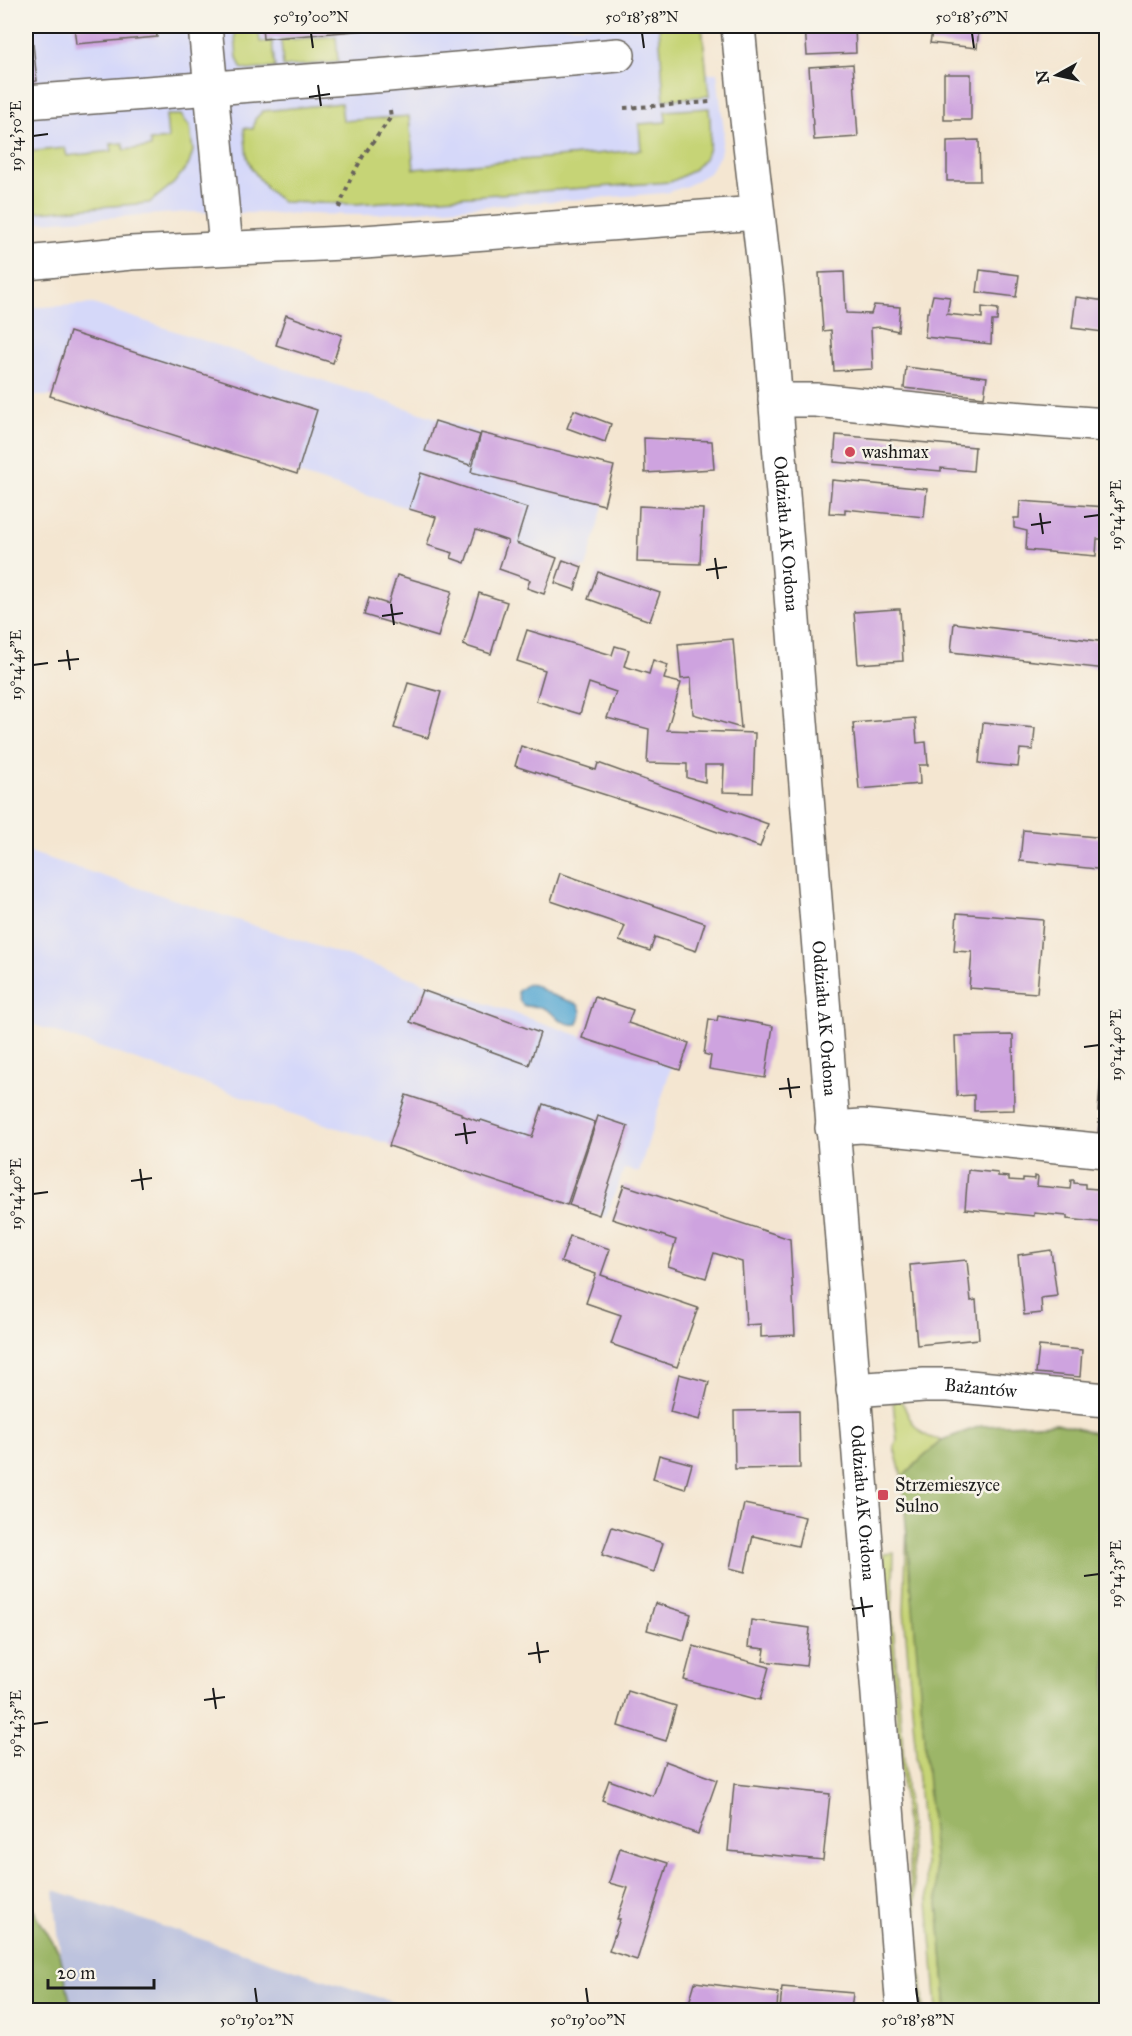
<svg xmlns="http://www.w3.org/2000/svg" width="1132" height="2036" font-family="'IM FELL Great Primer',serif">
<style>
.built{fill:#d5d8f9}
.industrial{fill:#bdc3de}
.green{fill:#c6d476;stroke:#717849;stroke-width:1.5}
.forest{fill:#9cb667;stroke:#5c6942;stroke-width:1.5}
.water{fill:#59a9d3;stroke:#3a6278;stroke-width:1.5}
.building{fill:#cea3df}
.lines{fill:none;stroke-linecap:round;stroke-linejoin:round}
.minor-casing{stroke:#68635b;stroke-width:36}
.path{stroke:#68635b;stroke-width:4;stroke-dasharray:4.5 4.5;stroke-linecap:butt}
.minor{stroke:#fff;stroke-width:33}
.ticks{fill:none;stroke:#1c1c1c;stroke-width:2}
.poi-dot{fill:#d1495b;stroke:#f7f3e8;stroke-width:2}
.labels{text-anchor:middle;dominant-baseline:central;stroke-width:5;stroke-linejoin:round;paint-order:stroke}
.poi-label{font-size:18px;fill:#1c1c1c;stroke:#f7f3e8;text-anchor:start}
.street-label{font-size:18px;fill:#1c1c1c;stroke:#f7f3e8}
.neatline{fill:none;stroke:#1c1c1c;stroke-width:2}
.ticks-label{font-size:15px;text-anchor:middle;fill:#1c1c1c}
</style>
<rect width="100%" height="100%" fill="#f7f3e8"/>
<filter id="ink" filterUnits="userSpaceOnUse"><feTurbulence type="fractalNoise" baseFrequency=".0167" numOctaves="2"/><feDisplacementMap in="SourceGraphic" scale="12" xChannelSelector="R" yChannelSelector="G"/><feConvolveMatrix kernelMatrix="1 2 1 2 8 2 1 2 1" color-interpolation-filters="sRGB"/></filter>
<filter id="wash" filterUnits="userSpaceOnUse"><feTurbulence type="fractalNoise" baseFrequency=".008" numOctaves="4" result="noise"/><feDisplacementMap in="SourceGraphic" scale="24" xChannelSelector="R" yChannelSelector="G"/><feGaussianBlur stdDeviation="1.35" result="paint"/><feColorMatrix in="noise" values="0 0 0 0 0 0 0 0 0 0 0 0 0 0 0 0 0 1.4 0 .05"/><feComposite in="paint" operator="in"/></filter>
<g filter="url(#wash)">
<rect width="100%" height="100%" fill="#f4e6d1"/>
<g class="built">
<polygon points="26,26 702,26 707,73 717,73 724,131 720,155 709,173 687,186 665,193 364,215 189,212 26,223"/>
<polygon points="93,304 481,433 614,466 586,568 458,524 50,396 26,396 26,308"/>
<polygon points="26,851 353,958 671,1067 639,1172 624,1169 606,1217 456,1165 302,1117 26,1022"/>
</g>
<polygon class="industrial" points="54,1890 177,1931 417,2010 72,2010 60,1954"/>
<g class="green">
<polygon points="234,26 258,26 260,42 272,41 275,68 247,70 241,68 237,58"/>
<polygon points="659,26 702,26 709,96 664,100"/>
<polygon points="336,36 338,62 283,67 281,40"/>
<path d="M341 103 343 121 409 116 414 169 641 150 639 124 666 122 665 111 709 108C713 152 711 164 670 182L355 204 283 202 268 190 252 169 247 157 244 128 253 129 255 119 263 111Z"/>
<polygon points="166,115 181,115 190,127 193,151 189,164 174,183 149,203 26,213 26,152 65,148 67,156 112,151 111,144 123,143 124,150 151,147 150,141 168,139"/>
<path d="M902 1400C909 1421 919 1438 942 1440L902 1477 894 1447 897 1441 893 1401Z"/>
<polygon points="907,1524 947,2010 937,2010 904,1611"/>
<polygon points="894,1553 892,1613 924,2010 921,2010 883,1554"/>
</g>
<g class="forest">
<polygon points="1057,1423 1106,1436 1106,2010 947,2010 902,1477 942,1440 981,1426"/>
<polygon points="26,1898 60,1954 72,2010 26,2010"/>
</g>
<path class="water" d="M527 984 534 985 549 994 577 1004C583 1009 581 1017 578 1024 563 1027 555 1014 543 1008 537 1005 529 1008 523 1005 519 1002 518 996 518 991Z"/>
<g id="blocks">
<g class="building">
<polygon points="26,26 31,26 37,81 26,83"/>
<polygon points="74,26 156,26 157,37 76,44"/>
<polygon points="262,26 401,26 401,27 263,39"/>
<polygon points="805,26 855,26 856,53 807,55"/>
<polygon points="933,26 979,26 977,48 930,43"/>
<polygon points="1033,26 1055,26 1055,29"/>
<polygon points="853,64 858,137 814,140 809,67"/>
<rect x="944" y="74" width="27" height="46"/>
<polygon points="979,140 980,181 947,181 947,141"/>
<polygon points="980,270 1019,275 1016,297 977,292"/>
<polygon points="844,272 846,313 871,314 874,305 900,307 898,331 880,327 871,328 873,369 834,371 831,330 823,331 819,273"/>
<polygon points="933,295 950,297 947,314 982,318 982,307 998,309 997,321 992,321 991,344 925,337 927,312 929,312"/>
<polygon points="1076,297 1106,301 1103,332 1072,328"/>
<polygon points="286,315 342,335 333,363 276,345"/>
<polygon points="70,332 317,410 297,474 50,396"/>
<polygon points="906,367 987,377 984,397 904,388"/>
<polygon points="574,410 611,424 605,442 567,428"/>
<polygon points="435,421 480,435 470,465 425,451"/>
<polygon points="481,433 614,466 604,505 471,472"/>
<polygon points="836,435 975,447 973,471 941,468 941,471 834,462"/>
<polygon points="644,438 712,441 714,469 645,473"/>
<polygon points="421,473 527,508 516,543 557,558 544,594 527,588 530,580 499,569 508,541 476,530 465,563 451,558 453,553 427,545 436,517 409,509"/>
<polygon points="832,480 927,489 924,517 845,509 845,514 829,513"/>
<polygon points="1020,501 1106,507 1106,539 1097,539 1096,556 1026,550 1027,531 1014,528 1014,518 1019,518"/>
<polygon points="639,506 703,509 700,564 637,562"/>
<polygon points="563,560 582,567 575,590 555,583"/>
<polygon points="598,572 660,593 650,621 588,599"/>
<polygon points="397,575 452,591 438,637 364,615 369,598 388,604"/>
<polygon points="479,593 507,602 491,654 463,645"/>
<polygon points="897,609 900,609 903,661 858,664 854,612"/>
<polygon points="954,623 1106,642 1106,669 951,652"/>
<polygon points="527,630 612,655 615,646 629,650 624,666 649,674 653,660 668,665 664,679 681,683 667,730 755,733 753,793 723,792 724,765 705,765 705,782 687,778 687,764 647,763 649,729 607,718 616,692 589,683 580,714 536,701 545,670 517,661"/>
<polygon points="733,639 736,674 741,728 693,714 691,678 681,679 678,644"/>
<polygon points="408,683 441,692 428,738 394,728"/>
<polygon points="915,718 917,743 926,742 928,765 919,765 920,784 859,789 853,723"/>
<polygon points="983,723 1035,728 1033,750 1020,749 1018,767 979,763"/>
<polygon points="521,746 596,770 598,763 768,824 760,847 681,819 515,766"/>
<polygon points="1023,830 1106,838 1106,870 1020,861"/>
<polygon points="560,873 705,923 696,951 655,937 650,951 619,941 625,926 551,901"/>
<polygon points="957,913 1043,920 1037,993 969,988 972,952 954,951"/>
<polygon points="422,990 540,1033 529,1065 410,1022"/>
<polygon points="595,997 633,1010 628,1023 689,1043 680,1070 582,1038"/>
<polygon points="718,1016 773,1026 765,1078 709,1069 711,1056 704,1054 709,1019 717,1021"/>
<polygon points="1013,1035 1014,1110 974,1111 974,1095 957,1096 955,1036"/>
<polygon points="1101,1075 1106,1075 1106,1111 1098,1111"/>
<polygon points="406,1095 461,1113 461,1115 480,1122 481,1120 532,1137 543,1104 595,1122 567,1205 389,1146"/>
<polygon points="598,1116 628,1126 599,1215 569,1205"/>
<polygon points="1099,1120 1106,1121 1106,1136 1098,1135"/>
<polygon points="968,1170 998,1173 998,1176 1009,1177 1009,1180 1023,1181 1023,1178 1035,1179 1035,1176 1038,1177 1037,1186 1070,1189 1071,1180 1074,1180 1074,1183 1085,1184 1085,1188 1098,1189 1099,1186 1106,1186 1106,1223 1067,1219 1067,1216 1034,1213 1034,1216 965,1209"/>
<polygon points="624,1185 790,1239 795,1335 761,1337 761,1324 746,1325 742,1262 714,1253 706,1278 668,1266 676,1240 612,1219"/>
<polygon points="570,1236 610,1249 601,1275 698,1308 677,1367 611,1344 621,1315 586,1303 596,1274 561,1262"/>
<polygon points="1051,1250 1057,1296 1041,1298 1042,1313 1024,1315 1018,1255"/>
<polygon points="967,1260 971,1301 976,1300 979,1339 917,1345 910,1265"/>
<polygon points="1039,1346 1082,1350 1080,1377 1036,1373"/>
<polygon points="679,1374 709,1382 700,1420 670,1412"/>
<polygon points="799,1410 800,1468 735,1469 734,1411"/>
<polygon points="659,1455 692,1464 685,1489 653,1479"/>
<polygon points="744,1504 805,1517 798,1546 753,1536 745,1572 730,1568"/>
<polygon points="612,1527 663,1543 654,1572 602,1555"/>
<polygon points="655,1603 691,1614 684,1640 647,1630"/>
<polygon points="751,1620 810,1628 806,1666 763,1661 765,1649 748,1647"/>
<polygon points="693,1646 769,1667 760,1700 684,1680"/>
<polygon points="628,1691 676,1706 666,1741 618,1726"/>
<polygon points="665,1761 717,1780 698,1834 602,1800 609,1780 653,1796"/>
<polygon points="734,1784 830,1794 823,1860 728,1851"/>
<polygon points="620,1848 668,1863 637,1960 609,1951 620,1919 617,1919 628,1888 609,1883"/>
<polygon points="695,1982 778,1993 777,2010 687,2010"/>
<polygon points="782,1987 853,1993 851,2010 780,2010"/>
</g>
</g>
</g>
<g filter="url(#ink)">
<use href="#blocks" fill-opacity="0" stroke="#68635b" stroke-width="1.5"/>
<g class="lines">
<defs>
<g id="minor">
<polyline points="205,26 226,247"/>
<path id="s1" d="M738 26 745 102 767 292 903 2010"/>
<polyline points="26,102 388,75 618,55"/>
<polyline points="26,263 131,253 364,242 757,213"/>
<polyline points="775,400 816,400 945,413 1106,425"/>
<polyline points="832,1128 862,1126 1106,1151"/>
<path id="s2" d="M853 1390 924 1385H949L1106 1400"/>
</g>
</defs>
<use href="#minor" class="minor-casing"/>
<g class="path">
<polyline points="624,108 711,102"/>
<polyline points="339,208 350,180 363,156 391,117 390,110"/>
</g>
<use href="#minor" class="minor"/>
</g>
</g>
<path class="ticks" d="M311 33 313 48M642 33 644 48M972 33 974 48M318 85 321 106M309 97 330 94M33 136 48 134M1040 513 1043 534M1084 517 1099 515M1031 525 1051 522M715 558 718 579M706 570 727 567M391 604 394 625M382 616 403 613M67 650 70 670M58 661 79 659M33 665 48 663M1084 1047 1099 1045M788 1078 791 1098M779 1089 800 1087M464 1123 467 1144M455 1135 476 1132M140 1169 143 1190M131 1181 152 1178M33 1194 48 1192M1084 1576 1099 1574M861 1597 864 1617M852 1609 873 1606M537 1642 540 1663M528 1654 549 1651M213 1688 216 1709M204 1700 225 1697M33 1724 48 1722M255 1988 257 2003M586 1988 588 2003M916 1988 918 2003"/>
<g class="poi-dot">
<circle cx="850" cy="452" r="6"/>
<rect x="877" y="1489" width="12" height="12" rx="3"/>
</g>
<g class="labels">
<g class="poi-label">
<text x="862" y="452">washmax</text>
<text x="895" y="1485">Strzemieszyce<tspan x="895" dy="21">Sulno</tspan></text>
</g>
<g class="street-label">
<text stroke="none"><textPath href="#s1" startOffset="510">Oddziału AK Ordona</textPath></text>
<text stroke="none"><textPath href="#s1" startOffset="996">Oddziału AK Ordona</textPath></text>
<text stroke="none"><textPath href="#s2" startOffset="128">Bażantów</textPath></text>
<text stroke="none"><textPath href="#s1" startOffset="1482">Oddziału AK Ordona</textPath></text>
</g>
</g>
<rect width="1132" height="2036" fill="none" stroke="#f7f3e8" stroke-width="66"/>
<g transform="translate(1057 75) rotate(262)" stroke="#f7f3e8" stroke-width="4.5" paint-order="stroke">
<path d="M0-4.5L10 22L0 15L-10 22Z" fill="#1c1c1c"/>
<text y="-9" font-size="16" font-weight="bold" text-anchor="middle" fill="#1c1c1c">N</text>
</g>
<path d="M48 1979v9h106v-9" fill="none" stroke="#1c1c1c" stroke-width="3"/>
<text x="57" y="1979" font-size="18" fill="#1c1c1c" stroke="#f7f3e8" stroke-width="4.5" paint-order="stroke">20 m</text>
<rect x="33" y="33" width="1066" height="1970" class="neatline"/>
<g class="ticks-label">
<text x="311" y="22">50°19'00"N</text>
<text x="642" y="22">50°18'58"N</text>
<text x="972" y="22">50°18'56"N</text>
<text transform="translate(16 136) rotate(-90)" y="5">19°14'50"E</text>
<text transform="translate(1116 515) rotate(-90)" y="5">19°14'45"E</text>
<text transform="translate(16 665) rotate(-90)" y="5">19°14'45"E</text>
<text transform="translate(1116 1045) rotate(-90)" y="5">19°14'40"E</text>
<text transform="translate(16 1194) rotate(-90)" y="5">19°14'40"E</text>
<text transform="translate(1116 1574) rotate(-90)" y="5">19°14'35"E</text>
<text transform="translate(16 1724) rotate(-90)" y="5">19°14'35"E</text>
<text x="257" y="2025">50°19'02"N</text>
<text x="588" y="2025">50°19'00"N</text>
<text x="918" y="2025">50°18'58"N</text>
</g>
</svg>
